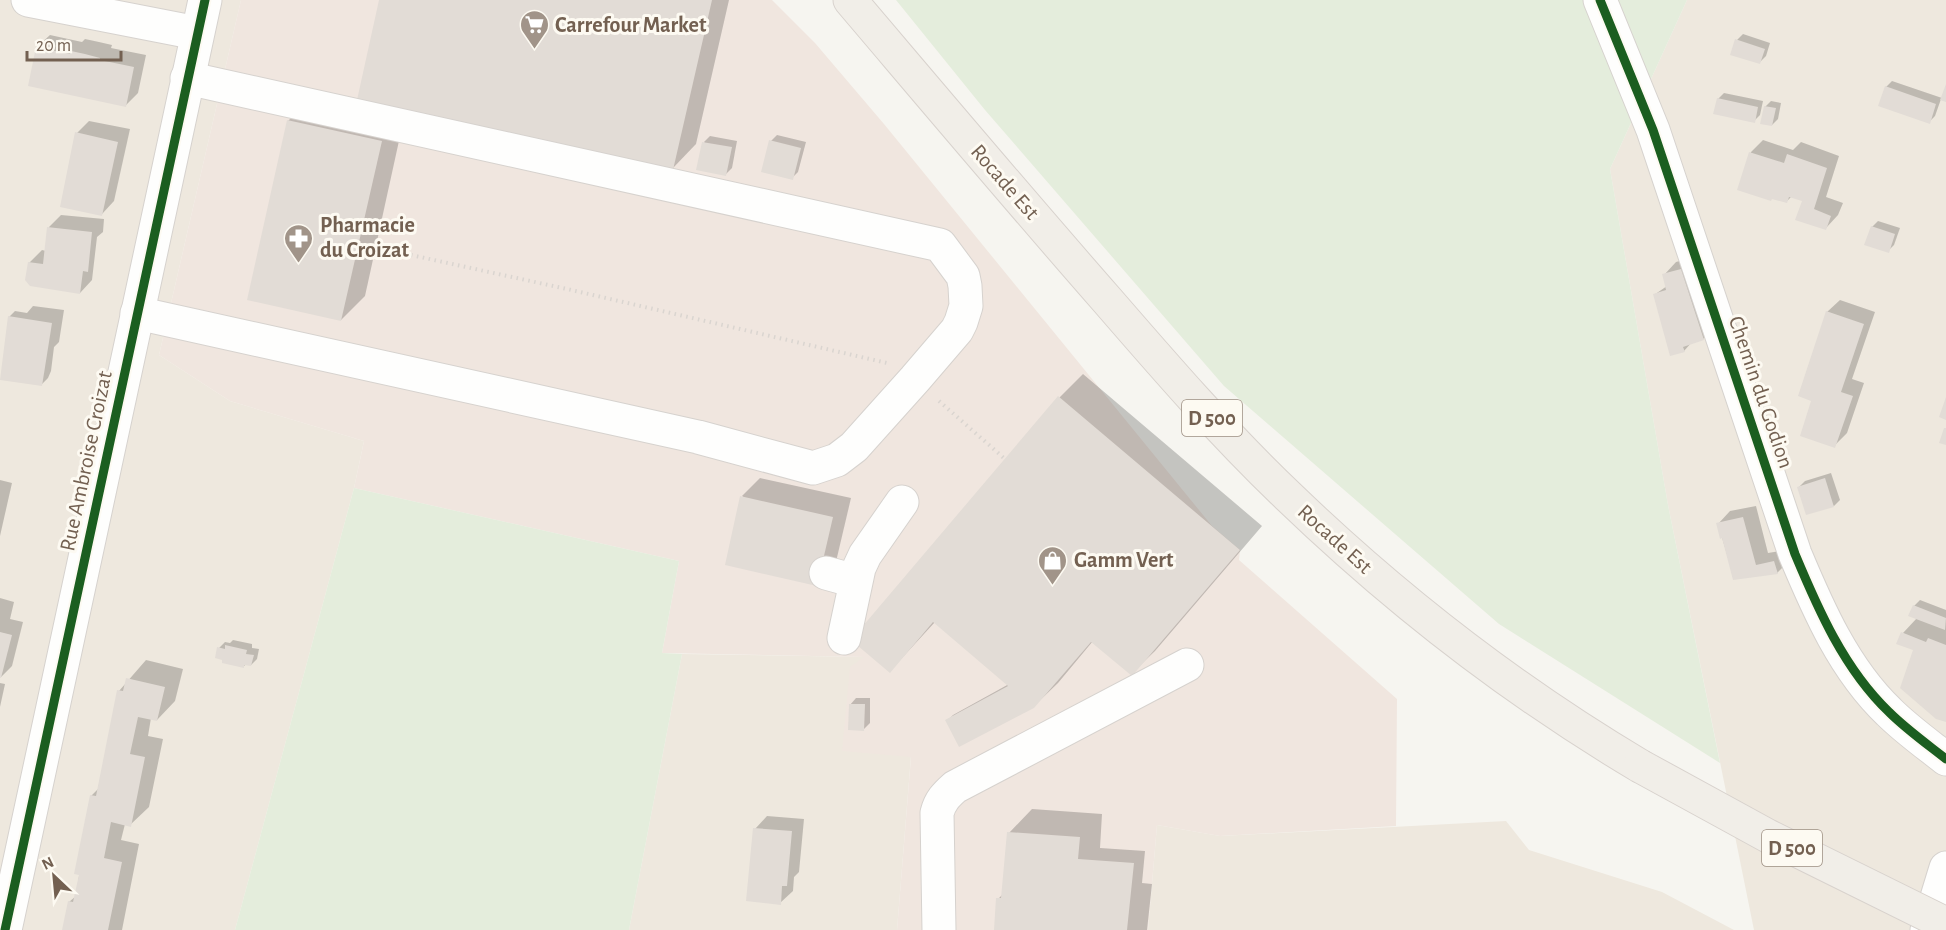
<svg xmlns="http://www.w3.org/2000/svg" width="1946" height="930" font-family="'Alegreya Sans',sans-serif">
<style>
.residential{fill:#eee8de}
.commercial{fill:#f0e6df}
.green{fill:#e4eddc}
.shadow{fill:#0003}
.building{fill:#e2dcd6}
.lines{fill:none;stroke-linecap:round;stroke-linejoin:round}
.minor-casing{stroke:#d6d2ce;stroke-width:35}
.major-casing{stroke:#d8d2cd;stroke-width:35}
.path{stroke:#dad5d0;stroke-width:4;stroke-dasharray:1.5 4.5;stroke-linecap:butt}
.minor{stroke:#fefefd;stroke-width:33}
.major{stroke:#f1eee8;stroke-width:33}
.major-bridge-casing{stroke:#d8d2cd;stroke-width:35;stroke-linecap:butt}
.major-bridge{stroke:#f1eee8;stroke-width:33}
.cycleway-casing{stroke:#fdfaf2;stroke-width:13}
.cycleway{stroke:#1b5e20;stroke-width:9}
.labels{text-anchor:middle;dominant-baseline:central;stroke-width:6;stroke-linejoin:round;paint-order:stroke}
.shield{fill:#fdfaf2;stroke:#9c8e81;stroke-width:1.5}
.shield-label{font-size:21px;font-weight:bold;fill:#736051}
.poi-label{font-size:22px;font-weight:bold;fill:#736051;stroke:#fdfaf2;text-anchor:start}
.street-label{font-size:22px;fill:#736051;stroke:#fdfaf2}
</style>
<rect width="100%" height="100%" fill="#f6f5f0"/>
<g class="residential">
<polygon points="0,0 241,0 159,355 230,401 364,441 354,488 235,930 0,930"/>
<polygon points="1687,0 1946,0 1946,930 1754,930 1668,505 1610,169"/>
<polygon points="682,654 865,657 911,756 897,930 629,930"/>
<polygon points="1506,821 1529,850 1662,892 1734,930 1148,930 1157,825 1220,836"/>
</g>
<polygon class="commercial" points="241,0 772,0 815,43 884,124 1212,526 1240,550 1239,560 1397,699 1396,826 1220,836 1157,825 1148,930 897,930 911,757 842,751 850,667 864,657 662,653 679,561 354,488 364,441 230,401 159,355"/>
<g class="green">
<polygon points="896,0 1687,0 1610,169 1668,505 1720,763 1499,624 1224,386 985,110"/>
<polygon points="354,488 679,561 662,653 682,654 629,930 235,930"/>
</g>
<g class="shadow">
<polygon points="381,0 729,0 696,144 673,168"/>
<polygon points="1743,34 1770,43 1766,56 1760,62 1737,40"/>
<polygon points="50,35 82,42 85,39 99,42 112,45 111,48 146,55 138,93 125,106 37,47"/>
<polygon points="1892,81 1942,98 1946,87 1946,101 1941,99 1935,116 1929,122 1886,87"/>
<polygon points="1724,93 1763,101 1760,115 1754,121 1718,99"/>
<polygon points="312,97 404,118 365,296 341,320 288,121"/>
<polygon points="1771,101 1781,103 1778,119 1772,125 1765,107"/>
<polygon points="89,121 130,129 114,201 102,214 77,133"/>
<polygon points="777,135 806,142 798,172 792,178 771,141"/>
<polygon points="710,136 737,141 732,168 726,174 704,142"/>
<polygon points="1763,140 1793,150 1801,142 1839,156 1826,197 1843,203 1838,215 1826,228 1803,200 1792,196 1786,202 1739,189 1751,152"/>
<polygon points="61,215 104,219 103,232 97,237 92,280 80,293 29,263 42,250 46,251 49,227"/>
<polygon points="1878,221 1900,228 1894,245 1888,251 1872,227"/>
<polygon points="1694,257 1716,326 1703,339 1692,342 1684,351 1654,295 1667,286 1664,275 1676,262"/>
<polygon points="1840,300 1875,312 1852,379 1864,383 1847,433 1834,446 1813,400 1827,312"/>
<polygon points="33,306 64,310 59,342 54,347 51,371 48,378 42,384 9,317 15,311 27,313"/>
<polygon points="1083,374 1262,526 1155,651 1131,674 1093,641 1058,683 1033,707 947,721 953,715 1009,684 935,622 890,671 853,640 1060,397"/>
<polygon points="1831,473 1840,500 1834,506 1799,487 1805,481"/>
<polygon points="760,478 851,498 835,566 742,496"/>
<polygon points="0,480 12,483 0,536"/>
<polygon points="1756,506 1768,553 1786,550 1790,560 1777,573 1734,578 1718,524 1730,511"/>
<polygon points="0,598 14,602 10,619 23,622 12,666 0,678"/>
<polygon points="1920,600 1946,610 1946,721 1915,649 1903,633 1917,618 1914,606"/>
<polygon points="233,640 252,644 252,648 259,649 257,659 251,665 246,664 243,667 219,648 225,642 230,643"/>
<polygon points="146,660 183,669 175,701 157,720 151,718 148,736 163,739 149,807 130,825 125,824 121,840 139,844 122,930 63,930 69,902 76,896 91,796 98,789 119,691"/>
<polygon points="0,683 5,684 0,707"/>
<polygon points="856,698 870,698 870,723 864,729 850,705"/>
<polygon points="1032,809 1102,814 1100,848 1145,851 1142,883 1152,884 1147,930 995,930 998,899 1004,893 1009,833"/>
<polygon points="767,816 804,819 799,872 794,877 793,891 780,903 755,829"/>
</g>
<g class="building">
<polygon points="379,0 712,0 673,170 357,100"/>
<polygon points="1735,39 1765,49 1760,64 1730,55"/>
<polygon points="36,47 70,54 71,51 85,54 100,58 100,60 134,67 126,107 28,86"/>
<polygon points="1946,84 1946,102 1940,100"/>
<polygon points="1885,86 1936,104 1930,124 1878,106"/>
<polygon points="1717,98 1758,107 1755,123 1713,114"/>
<polygon points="1764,106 1776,108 1772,126 1760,124"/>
<polygon points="287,120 382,141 341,321 247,300"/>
<polygon points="75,132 118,142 102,216 60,207"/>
<polygon points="769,140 801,148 793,180 761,172"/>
<polygon points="702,142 732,147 726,176 696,170"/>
<polygon points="1749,152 1784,163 1787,154 1827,168 1814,209 1831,216 1826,230 1795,220 1802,201 1789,197 1787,203 1772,199 1771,201 1737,190"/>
<polygon points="1871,226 1895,234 1889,253 1864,245"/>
<polygon points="47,227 92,232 88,272 83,271 80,294 30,286 25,280 28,262 43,264"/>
<polygon points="1681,269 1704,340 1683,347 1685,352 1670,356 1653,294 1666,290 1662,274"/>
<polygon points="1826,311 1864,324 1841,392 1853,396 1835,448 1800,436 1811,401 1798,396"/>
<polygon points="8,316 52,323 42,386 0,380"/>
<polygon points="1058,396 1240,550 1132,676 1091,642 1034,708 959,747 945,720 1008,686 933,622 890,673 851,640"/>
<polygon points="1946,397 1946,420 1939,417"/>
<polygon points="1944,428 1946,428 1946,445 1939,443"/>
<polygon points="1825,478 1834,507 1806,515 1797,487"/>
<polygon points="740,496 833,517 817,586 725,565"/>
<polygon points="1743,517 1756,565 1774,561 1778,574 1733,580 1722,538 1720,539 1716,523"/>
<polygon points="1913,605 1946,618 1945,630 1908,616"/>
<polygon points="0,632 12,635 1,678 0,678"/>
<polygon points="1901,632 1926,642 1928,638 1946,645 1946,722 1936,719 1900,688 1913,650 1896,644"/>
<polygon points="225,645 247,650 246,654 254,655 251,666 244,665 244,668 222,663 222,660 215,658 217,647 225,649"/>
<polygon points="126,678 165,687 157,721 138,717 130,754 145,757 131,827 111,822 104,858 122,862 108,930 62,930 68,901 73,902 79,875 74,874 90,795 96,796 117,690 123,691"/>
<polygon points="849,704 865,704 864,731 848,730"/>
<polygon points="753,828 792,831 787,886 782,886 781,905 746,901"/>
<polygon points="1007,832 1080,837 1078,859 1134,863 1127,930 994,930 996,898 1001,898"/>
</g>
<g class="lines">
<defs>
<g id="minor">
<polyline points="28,0 197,33"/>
<path d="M1600 0 1653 130 1795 554C1818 609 1844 669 1889 712 1906 729 1927 744 1946 759"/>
<polyline points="137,313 698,437 813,468 837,460 854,447 915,379 957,330 961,322 966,306 965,286 963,276 940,245 187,78"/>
<polyline points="826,573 855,581"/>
<polyline points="844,638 859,568 865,555 902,502"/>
<polyline points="5,930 205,0"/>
<path d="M939 930 937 813C940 801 946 795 955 787L1187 665"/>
<polyline points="1927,930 1946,868"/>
</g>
<path id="major" d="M850 0C935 100 1020 201 1107 300 1165 367 1223 434 1288 496 1395 599 1512 690 1640 766"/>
</defs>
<use href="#minor" class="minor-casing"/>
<use href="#major" class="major-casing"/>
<g class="path">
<polyline points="411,255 567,289 887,363"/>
<polyline points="939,401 1005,459"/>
</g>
<use href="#minor" class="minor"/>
<use href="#major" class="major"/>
<defs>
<polyline id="major-bridge" points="1640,766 1768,836 1946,924"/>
</defs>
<use href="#major-bridge" class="major-bridge-casing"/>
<use href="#major-bridge" class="major-bridge"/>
<defs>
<g id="cycleway">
<path d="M1600 0 1653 130 1795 554C1818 609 1844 669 1889 712 1906 729 1927 744 1946 759"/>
<polyline points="5,930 205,0"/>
</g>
</defs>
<use href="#cycleway" class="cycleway-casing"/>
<use href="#cycleway" class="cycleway"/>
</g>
<defs>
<symbol id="supermarket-pin" viewBox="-11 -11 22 30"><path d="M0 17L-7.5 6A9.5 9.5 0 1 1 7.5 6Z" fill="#a19489" stroke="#fdfaf2"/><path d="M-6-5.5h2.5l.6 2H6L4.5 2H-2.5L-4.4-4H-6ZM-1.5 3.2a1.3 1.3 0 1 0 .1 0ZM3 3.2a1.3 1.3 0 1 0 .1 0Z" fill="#fff"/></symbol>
<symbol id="pharmacy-pin" viewBox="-11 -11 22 30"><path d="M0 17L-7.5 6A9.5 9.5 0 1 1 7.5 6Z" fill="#a19489" stroke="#fdfaf2"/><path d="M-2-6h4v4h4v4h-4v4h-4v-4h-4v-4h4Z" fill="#fff"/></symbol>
<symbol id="shop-pin" viewBox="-11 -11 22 30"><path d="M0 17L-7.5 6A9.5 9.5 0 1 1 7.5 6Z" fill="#a19489" stroke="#fdfaf2"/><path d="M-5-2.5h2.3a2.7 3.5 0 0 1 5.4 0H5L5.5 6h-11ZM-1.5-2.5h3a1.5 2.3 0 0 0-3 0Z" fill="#fff"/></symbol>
</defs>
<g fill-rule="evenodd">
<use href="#supermarket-pin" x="518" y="8" width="33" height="45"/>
<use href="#pharmacy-pin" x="282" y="222" width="33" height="45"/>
<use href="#shop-pin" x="1036" y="544" width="33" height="45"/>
</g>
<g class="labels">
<g class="shield">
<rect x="1182" y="400" width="60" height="36" rx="4.5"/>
<rect x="1762" y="830" width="60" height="36" rx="4.5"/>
</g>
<g class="shield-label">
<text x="1212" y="418">D 500</text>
<text x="1792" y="848">D 500</text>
</g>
<g class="poi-label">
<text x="555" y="25">Carrefour Market</text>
<text x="320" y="225">Pharmacie<tspan x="320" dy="25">du Croizat</tspan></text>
<text x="1074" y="560">Gamm Vert</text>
</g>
<g class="street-label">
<text transform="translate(1005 182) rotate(49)">Rocade Est</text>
<text transform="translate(1761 392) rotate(71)">Chemin du Godion</text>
<text transform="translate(86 461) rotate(-78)">Rue Ambroise Croizat</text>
<text transform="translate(1335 539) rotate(42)">Rocade Est</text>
</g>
</g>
<g transform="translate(54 876) rotate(334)" stroke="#fdfaf2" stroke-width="4.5" paint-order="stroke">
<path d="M0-4.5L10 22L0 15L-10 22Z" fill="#736051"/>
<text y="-9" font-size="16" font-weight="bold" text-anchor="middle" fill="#736051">N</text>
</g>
<path d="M27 51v9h94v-9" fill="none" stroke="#736051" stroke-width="3"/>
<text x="36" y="51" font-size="18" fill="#736051" stroke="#fdfaf2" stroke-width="4.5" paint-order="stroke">20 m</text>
</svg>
